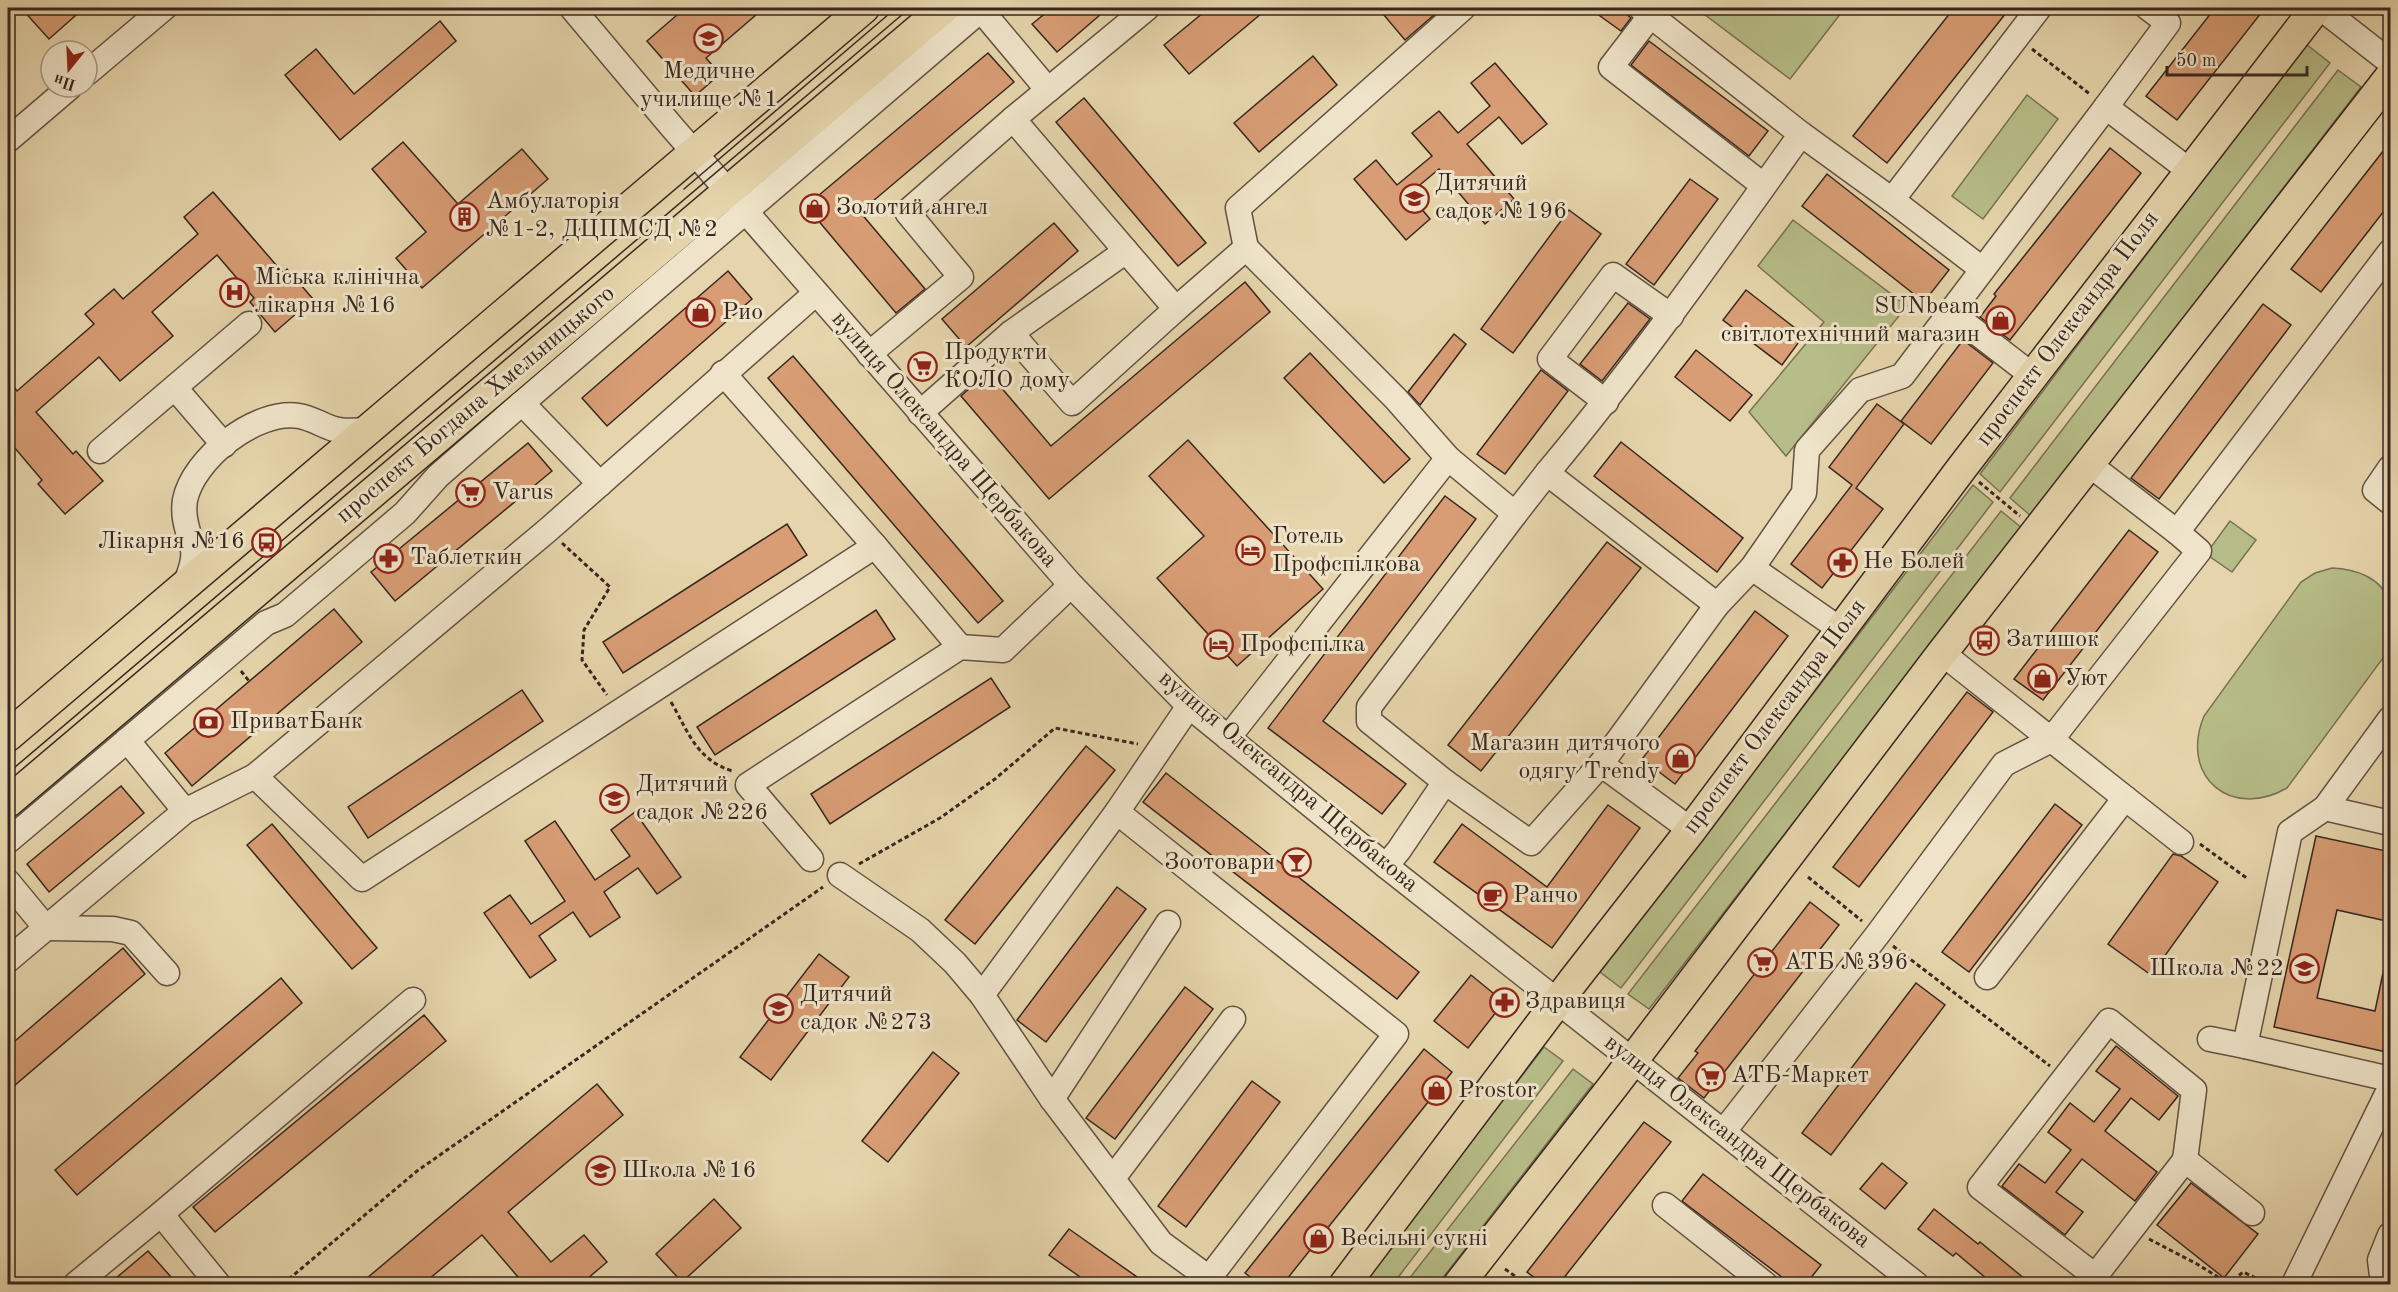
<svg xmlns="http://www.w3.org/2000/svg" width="2398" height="1292" font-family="'Old Standard TT',serif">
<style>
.green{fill:#b7bd88;stroke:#777254;stroke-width:1.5}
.building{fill:#d89d75;stroke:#37271f;stroke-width:1.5}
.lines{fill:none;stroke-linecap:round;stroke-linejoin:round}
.minor-casing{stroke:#635242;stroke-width:27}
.major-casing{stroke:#37271f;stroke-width:33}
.path{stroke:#37271f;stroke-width:3;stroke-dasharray:4.5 3;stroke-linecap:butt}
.minor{stroke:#efe4c9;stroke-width:24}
.major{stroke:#e6d5ac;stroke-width:30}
.tram{stroke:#37271f;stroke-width:1.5}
.labels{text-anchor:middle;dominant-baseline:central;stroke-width:6;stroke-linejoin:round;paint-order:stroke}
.poi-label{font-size:24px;fill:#37271f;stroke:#efe4c9;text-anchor:start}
.street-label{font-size:24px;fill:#37271f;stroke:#efe4c9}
</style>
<rect width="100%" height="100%" fill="#e6d5ac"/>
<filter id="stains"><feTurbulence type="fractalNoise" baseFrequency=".00333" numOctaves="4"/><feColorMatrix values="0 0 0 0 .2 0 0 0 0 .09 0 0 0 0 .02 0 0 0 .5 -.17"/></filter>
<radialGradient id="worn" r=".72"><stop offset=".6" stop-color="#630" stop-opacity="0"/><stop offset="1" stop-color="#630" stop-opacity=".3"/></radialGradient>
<g class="green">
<polygon points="1696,8 1845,8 1790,79"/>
<polygon points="2306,44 2330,63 2000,492 1980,474"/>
<polygon points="2338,70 2361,87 2031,516 2010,498"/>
<polygon points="2027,95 2058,119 1983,219 1952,196"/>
<polygon points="1793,220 1907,306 1786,456 1749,412 1824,322 1758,266"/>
<polygon points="1973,485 1993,502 1621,988 1600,972"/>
<polygon points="2001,511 2022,528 1649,1009 1628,994"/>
<polygon points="2230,521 2256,540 2232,572 2206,554"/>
<path d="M2332 568C2355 569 2381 577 2390 602 2392 607 2390 615 2390 621 2390 633 2391 642 2386 654L2287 788C2231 820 2179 777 2204 716L2301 582 2315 573Z"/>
<polygon points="1544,1047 1563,1061 1393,1284 1361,1284"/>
<polygon points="1573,1069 1593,1084 1438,1284 1405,1284"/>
</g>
<g class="building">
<polygon points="21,8 84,8 49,39"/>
<polygon points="685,8 764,8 706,58 720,74 695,96 647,41"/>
<polygon points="1052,8 1108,8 1057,52 1032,24"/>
<polygon points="1209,8 1268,8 1189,74 1164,45"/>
<polygon points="1378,8 1442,8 1405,40"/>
<polygon points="1589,8 1619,8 1631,18 1621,31"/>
<polygon points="1954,8 2010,8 1887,163 1853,136"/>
<polygon points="2215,8 2265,8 2177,120 2146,96"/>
<polygon points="440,21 456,41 340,140 285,75 316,49 354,94"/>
<polygon points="1649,41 1768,131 1749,156 1631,65"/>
<polygon points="988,53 1014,82 860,212 925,289 896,313 806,206"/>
<polygon points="1313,56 1337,85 1259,152 1234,123"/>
<polygon points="1495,63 1547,124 1522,144 1499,117 1467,144 1514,199 1485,224 1439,169 1409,194 1430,219 1406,240 1354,179 1376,160 1397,185 1432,156 1412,133 1439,111 1458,133 1490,106 1471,83"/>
<polygon points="1084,98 1206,243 1178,266 1056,122"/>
<polygon points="2391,141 2391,202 2321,292 2291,269"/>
<polygon points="403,142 458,204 522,149 548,179 422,288 396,258 426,232 372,169"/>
<polygon points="2110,148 2141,173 2010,340 1980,317 1996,296 1994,294"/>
<polygon points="1827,174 1949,270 1924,302 1802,206"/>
<polygon points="1690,179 1718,199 1654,285 1626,264"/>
<polygon points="213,192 283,273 287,269 313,299 275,332 250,302 254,298 217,255 152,312 173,336 120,381 99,357 36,412 73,454 76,451 103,481 65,514 38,484 42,480 8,440 8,379 17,391 94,324 85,314 114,289 123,299 198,234 184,217"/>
<polygon points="1569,210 1601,234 1513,353 1481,329"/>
<polygon points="1054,223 1078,251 966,347 942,319"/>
<polygon points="728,271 752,299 607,426 582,398"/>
<polygon points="1245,282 1270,312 1049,499 961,396 988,372 1051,446"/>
<polygon points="1746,290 1804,335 1782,365 1723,320"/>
<polygon points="1628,303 1650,319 1602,381 1580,364"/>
<polygon points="2263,304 2291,325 2159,499 2131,478"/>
<polygon points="1454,334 1466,344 1420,405 1408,392"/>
<polygon points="1963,340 1993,363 1931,444 1901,421"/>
<polygon points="1696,350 1752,395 1730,421 1675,377"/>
<polygon points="1310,353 1410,459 1384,483 1284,378"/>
<polygon points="793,356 1003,601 978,623 768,378"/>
<polygon points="1541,370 1568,391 1505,474 1477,454"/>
<polygon points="1877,404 1904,424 1856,488 1883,509 1822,588 1791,564 1852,485 1829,467"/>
<polygon points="1188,440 1323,589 1237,666 1157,578 1204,536 1149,476"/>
<polygon points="1621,442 1743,538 1717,572 1594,476"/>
<polygon points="528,443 552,471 395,601 371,572"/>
<polygon points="1445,496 1476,519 1323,721 1406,784 1382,814 1268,728"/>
<polygon points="787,524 807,555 623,673 603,642"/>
<polygon points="2129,530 2158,552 2043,700 2014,679"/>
<polygon points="1607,542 1641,568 1481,771 1448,745"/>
<polygon points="334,609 362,642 192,786 165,753"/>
<polygon points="876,610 895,639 715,755 697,727"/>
<polygon points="1755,611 1788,636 1675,784 1642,759"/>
<polygon points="991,678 1010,707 830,824 811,794"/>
<polygon points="522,690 543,721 368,838 348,807"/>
<polygon points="1967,692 1993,712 1859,887 1833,867"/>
<polygon points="1086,746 1115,770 975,944 945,920"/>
<polygon points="1166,773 1419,972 1397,999 1143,802"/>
<polygon points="121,786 144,813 49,892 27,864"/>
<polygon points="2055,804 2082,825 1969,972 1942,952"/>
<polygon points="1608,805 1640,828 1552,948 1434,862 1462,824 1547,887"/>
<polygon points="635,812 681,877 657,894 638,868 604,892 620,917 590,937 573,912 539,936 556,960 530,978 484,913 510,895 531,924 565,901 525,841 555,821 595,880 630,856 611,830"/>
<polygon points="272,824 377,948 352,969 247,845"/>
<polygon points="2316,836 2391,852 2391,922 2337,910 2317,998 2375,1011 2384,968 2391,969 2391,1053 2274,1027"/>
<polygon points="2173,854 2181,856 2218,882 2151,975 2108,944"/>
<polygon points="1117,887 1146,909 1046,1042 1017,1020"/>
<polygon points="1810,902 1839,925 1704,1098 1678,1078 1698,1053 1695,1051"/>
<polygon points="123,948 145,974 8,1091 8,1047"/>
<polygon points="819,954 849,977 771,1080 740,1057"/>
<polygon points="1471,975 1504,1002 1468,1048 1434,1021"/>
<polygon points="281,978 302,1003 77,1195 55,1170"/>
<polygon points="1916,983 1945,1005 1831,1155 1802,1133"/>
<polygon points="1185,987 1213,1009 1115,1139 1086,1118"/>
<polygon points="424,1015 446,1041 215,1232 193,1207"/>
<polygon points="2116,1046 2178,1096 2159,1120 2131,1098 2105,1131 2157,1172 2135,1201 2082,1159 2056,1192 2083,1212 2065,1235 2002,1186 2019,1164 2045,1183 2071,1150 2048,1132 2070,1103 2094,1122 2120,1089 2096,1071"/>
<polygon points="1424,1049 1452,1072 1283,1284 1259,1284 1245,1273"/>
<polygon points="933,1052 959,1073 888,1162 862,1141"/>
<polygon points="1252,1081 1280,1102 1186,1227 1158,1206"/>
<polygon points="597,1084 623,1115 508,1212 551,1262 584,1235 607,1262 581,1284 524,1284 482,1235 423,1284 360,1284"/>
<polygon points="1644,1122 1671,1142 1559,1284 1543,1284 1527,1272"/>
<polygon points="1882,1163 1907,1183 1885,1209 1860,1189"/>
<polygon points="1703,1174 1821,1265 1806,1284 1791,1284 1682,1201"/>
<polygon points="2191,1183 2258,1234 2224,1278 2157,1225"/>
<polygon points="714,1199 741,1228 682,1282 656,1254"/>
<polygon points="1934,1209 1978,1244 1980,1242 2031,1284 1993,1284 1956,1253 1953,1256 1918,1229"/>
<polygon points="1069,1229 1147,1284 1090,1284 1049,1255"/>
<polygon points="148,1251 171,1277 162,1284 109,1284"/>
</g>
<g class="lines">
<defs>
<g id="minor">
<polyline points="572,8 672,127 1071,585 1189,706 1386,866 1916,1284"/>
<polyline points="1641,8 1801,134"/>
<polyline points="2148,8 2168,23 2106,107 2190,171"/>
<polyline points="2321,8 2390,62"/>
<polyline points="981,10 1048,90 1013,119 1126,251"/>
<polyline points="1651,15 1611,67 1759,182"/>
<polyline points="87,73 164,8"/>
<polyline points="1048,90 1147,8"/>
<polyline points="8,140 70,87"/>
<polyline points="1892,200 1982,269"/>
<polyline points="1246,248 1238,208 1463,8"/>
<polyline points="1950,312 2033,376"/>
<polyline points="1011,333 1072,403 1176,309"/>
<polyline points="869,354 961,277 907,212 1013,119"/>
<polyline points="723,373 875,546 960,647"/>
<polyline points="175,388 224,445"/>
<polyline points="1606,402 1550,359 1613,275 1671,316"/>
<polyline points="522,403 600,484"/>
<polyline points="920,413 1011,333 1126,251 1176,309 1246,248 1396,399 1448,458 1515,514 1547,473 1717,605 1752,568 1841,630"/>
<polyline points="100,451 249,324"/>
<polyline points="2090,465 2177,532"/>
<polyline points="2390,468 2375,490 2390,502"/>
<path d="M1547 473C1638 364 1719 249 1801 134L1892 200 2039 8"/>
<polyline points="1515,514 1369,707 1369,721 1445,782 1531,843 1601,764"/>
<polyline points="1752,568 1804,493 1807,450 1860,390 1902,376 2106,107"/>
<path d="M185 585C189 574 195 562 193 550 189 532 182 519 185 500 193 459 256 409 299 416 311 418 322 425 334 429 344 432 355 431 366 430"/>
<polyline points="1942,653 2125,798 1987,977"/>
<polyline points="2390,719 2325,808 2290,832 2245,1046 2390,1079"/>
<polyline points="1228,738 1448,458"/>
<polyline points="127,740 185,811"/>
<polyline points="255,776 362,879 875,546"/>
<polyline points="2125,798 2181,842"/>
<polyline points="2325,808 2390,823"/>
<polyline points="1117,812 1396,1034 1209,1278"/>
<polyline points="1691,830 1601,764 1717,605"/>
<polyline points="8,841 266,623 285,615 405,513 438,476 522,403 983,8"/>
<polyline points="811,859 748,785 960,647 1003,650 1071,585"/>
<polyline points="1386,866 1399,850 1445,782"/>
<polyline points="840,875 920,930 955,963 982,995 1052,1099 1161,1243 1217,1284"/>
<polyline points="8,882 46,928 113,929 131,933 167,973"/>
<polyline points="8,960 185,811 255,776 549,529 816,293"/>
<polyline points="982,995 1117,812 1189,706"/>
<polyline points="2210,1039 2245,1046"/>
<polyline points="1052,1099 1168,923"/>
<polyline points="1724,1131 1878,934 2004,764 2051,740 2199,551 2177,532 2390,252"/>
<polyline points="1113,1178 1233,1019"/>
<polyline points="1665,1205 1765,1284"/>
<polyline points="161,1214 218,1284"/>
<polyline points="2095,1276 1980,1187 2109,1021 2194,1090 2185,1160"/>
<polyline points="76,1284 161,1214 413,1000"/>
<polyline points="2089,1284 2185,1160 2252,1213"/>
<polyline points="2294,1284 2390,1088"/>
<polyline points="2383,1284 2380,1260 2390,1235"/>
</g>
<g id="major">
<polyline points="8,736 864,8"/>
<polyline points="8,802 944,8"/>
<polyline points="1345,1284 1573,981 1691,830 1961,469 2316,8"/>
<polyline points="1459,1284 1614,1085 1942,653 2390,77"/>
</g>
</defs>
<use href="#minor" class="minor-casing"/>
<use href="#major" class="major-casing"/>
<g class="path">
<polyline points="2032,49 2091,95"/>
<polyline points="1979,482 2020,516"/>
<polyline points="562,543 610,587 584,630 582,660 607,695"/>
<polyline points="241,671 249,681"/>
<path d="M671 702C689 733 696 759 732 771"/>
<polyline points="2200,844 2248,879"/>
<polyline points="859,864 940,818 995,779 1055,728 1138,744"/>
<polyline points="1808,877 1862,921"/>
<polyline points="1893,946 2050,1066"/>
<polyline points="2149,1239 2197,1264 2229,1284 2243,1272 2268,1284"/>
<polyline points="1505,1269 1526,1284"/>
<polyline points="283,1284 417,1171 823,887"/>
</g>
<use href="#minor" class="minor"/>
<use href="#major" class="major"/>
<g class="tram">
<polyline points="684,189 896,8"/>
<polyline points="8,773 910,8"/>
</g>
</g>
<defs>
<symbol id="university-ring" viewBox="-11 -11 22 22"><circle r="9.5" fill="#efe4c9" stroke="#8f2418" stroke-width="1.5"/><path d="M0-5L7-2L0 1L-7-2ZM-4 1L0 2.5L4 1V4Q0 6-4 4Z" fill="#8f2418"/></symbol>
<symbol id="school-ring" viewBox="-11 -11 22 22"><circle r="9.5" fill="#efe4c9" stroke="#8f2418" stroke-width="1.5"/><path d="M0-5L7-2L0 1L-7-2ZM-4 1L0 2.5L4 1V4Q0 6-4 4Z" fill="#8f2418"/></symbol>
<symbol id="shop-ring" viewBox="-11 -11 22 22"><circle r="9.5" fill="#efe4c9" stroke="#8f2418" stroke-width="1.5"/><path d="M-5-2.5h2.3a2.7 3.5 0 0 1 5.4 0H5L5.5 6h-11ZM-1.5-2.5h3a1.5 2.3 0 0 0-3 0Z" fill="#8f2418"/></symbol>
<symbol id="building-ring" viewBox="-11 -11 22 22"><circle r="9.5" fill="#efe4c9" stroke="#8f2418" stroke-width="1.5"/><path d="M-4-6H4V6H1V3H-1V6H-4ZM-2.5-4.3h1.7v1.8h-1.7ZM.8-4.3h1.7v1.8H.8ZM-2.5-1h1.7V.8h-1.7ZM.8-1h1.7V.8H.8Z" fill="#8f2418"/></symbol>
<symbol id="hospital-ring" viewBox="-11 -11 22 22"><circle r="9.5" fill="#efe4c9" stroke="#8f2418" stroke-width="1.5"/><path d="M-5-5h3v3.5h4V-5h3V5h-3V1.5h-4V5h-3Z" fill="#8f2418"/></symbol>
<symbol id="supermarket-ring" viewBox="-11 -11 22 22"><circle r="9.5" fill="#efe4c9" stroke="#8f2418" stroke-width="1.5"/><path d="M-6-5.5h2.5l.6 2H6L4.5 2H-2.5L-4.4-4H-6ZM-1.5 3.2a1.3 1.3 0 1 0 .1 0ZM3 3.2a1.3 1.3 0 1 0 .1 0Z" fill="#8f2418"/></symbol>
<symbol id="bus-ring" viewBox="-11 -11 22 22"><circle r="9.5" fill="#efe4c9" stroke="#8f2418" stroke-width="1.5"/><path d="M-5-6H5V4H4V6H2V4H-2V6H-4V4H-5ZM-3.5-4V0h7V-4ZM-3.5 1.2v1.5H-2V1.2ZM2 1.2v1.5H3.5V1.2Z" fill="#8f2418"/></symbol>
<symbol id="hotel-ring" viewBox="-11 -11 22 22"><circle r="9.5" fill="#efe4c9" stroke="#8f2418" stroke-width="1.5"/><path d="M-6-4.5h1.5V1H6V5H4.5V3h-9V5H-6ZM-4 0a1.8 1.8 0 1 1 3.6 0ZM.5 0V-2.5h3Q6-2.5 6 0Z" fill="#8f2418"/></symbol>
<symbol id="pharmacy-ring" viewBox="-11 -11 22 22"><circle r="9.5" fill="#efe4c9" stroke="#8f2418" stroke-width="1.5"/><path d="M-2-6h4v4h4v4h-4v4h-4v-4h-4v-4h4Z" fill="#8f2418"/></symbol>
<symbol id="bank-ring" viewBox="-11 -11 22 22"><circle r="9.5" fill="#efe4c9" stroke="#8f2418" stroke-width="1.5"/><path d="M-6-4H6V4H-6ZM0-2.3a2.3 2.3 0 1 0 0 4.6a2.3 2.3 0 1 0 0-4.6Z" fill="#8f2418"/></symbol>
<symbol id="bar-ring" viewBox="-11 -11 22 22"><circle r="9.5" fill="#efe4c9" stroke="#8f2418" stroke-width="1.5"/><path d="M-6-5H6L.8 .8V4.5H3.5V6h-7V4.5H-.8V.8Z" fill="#8f2418"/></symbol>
<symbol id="cafe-ring" viewBox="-11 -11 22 22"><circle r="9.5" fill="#efe4c9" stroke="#8f2418" stroke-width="1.5"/><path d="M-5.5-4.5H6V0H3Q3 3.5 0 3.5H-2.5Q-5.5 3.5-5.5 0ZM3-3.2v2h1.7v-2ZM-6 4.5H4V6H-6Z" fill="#8f2418"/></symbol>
</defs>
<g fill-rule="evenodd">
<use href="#university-ring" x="692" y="22" width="33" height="33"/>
<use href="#school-ring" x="1398" y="182" width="33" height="33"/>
<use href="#shop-ring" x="798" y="192" width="33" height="33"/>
<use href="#building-ring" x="448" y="200" width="33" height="33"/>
<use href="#hospital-ring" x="218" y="276" width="33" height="33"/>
<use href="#shop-ring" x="684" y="296" width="33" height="33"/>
<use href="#shop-ring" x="1984" y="304" width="33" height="33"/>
<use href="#supermarket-ring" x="906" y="350" width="33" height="33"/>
<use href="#supermarket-ring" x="454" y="476" width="33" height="33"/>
<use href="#bus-ring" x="250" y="526" width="33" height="33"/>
<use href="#hotel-ring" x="1234" y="534" width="33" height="33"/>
<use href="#pharmacy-ring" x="372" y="542" width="33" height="33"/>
<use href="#pharmacy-ring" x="1826" y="546" width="33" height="33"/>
<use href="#bus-ring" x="1968" y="624" width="33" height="33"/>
<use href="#hotel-ring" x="1202" y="628" width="33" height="33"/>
<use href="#shop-ring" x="2026" y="662" width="33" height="33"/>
<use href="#bank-ring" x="192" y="706" width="33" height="33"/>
<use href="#shop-ring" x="1664" y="742" width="33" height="33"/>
<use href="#school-ring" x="598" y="782" width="33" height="33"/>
<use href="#bar-ring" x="1280" y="846" width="33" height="33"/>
<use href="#cafe-ring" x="1476" y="880" width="33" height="33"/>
<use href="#supermarket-ring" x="1746" y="946" width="33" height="33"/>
<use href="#school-ring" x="2288" y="952" width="33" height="33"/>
<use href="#pharmacy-ring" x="1488" y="986" width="33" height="33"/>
<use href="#school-ring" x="762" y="992" width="33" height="33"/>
<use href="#supermarket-ring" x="1694" y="1060" width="33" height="33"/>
<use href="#shop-ring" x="1420" y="1074" width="33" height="33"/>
<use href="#school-ring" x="584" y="1154" width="33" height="33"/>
<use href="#shop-ring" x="1302" y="1222" width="33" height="33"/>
</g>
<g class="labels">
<g class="poi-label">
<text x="709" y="72" text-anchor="middle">Медичне<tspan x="709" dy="28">училище №1</tspan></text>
<text x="1435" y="184">Дитячий<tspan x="1435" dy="28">садок №196</tspan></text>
<text x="486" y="202">Амбулаторія<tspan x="486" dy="28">№1-2, ДЦПМСД №2</tspan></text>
<text x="836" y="208">Золотий ангел</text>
<text x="255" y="278">Міська клінічна<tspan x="255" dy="28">лікарня №16</tspan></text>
<text x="1980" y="307" text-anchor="end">SUNbeam<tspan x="1980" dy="28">світлотехнічний магазин</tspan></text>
<text x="722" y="313">Рио</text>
<text x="944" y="353">Продукти<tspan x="944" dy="28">КОЛО дому</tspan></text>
<text x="492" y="493">Varus</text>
<text x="1272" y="537">Готель<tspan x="1272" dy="28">Профспілкова</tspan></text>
<text x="245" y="542" text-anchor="end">Лікарня №16</text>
<text x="410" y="558">Таблеткин</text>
<text x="1863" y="562">Не Болей</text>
<text x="2006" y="640">Затишок</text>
<text x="1240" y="645">Профспілка</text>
<text x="2064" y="679">Уют</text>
<text x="230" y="722">ПриватБанк</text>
<text x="1660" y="744" text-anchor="end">Магазин дитячого<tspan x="1660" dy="28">одягу Trendy</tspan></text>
<text x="636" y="785">Дитячий<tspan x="636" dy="28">садок №226</tspan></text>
<text x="1275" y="863" text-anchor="end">Зоотовари</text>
<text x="1513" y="896">Ранчо</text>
<text x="1784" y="963">АТБ №396</text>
<text x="2284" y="969" text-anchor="end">Школа №22</text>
<text x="800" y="995">Дитячий<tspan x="800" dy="28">садок №273</tspan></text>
<text x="1525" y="1002">Здравиця</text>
<text x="1731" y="1076">АТБ-Маркет</text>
<text x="1458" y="1091">Prostor</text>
<text x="622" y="1171">Школа №16</text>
<text x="1340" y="1239">Весільні сукні</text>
</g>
<g class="street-label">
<text transform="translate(2068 329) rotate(-53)">проспект Олександра Поля</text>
<text transform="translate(476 405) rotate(-40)">проспект Богдана Хмельницького</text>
<text transform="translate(944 440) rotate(49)">вулиця Олександра Щербакова</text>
<text transform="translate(1775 717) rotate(-53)">проспект Олександра Поля</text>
<text transform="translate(1288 782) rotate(40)">вулиця Олександра Щербакова</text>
<text transform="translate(1737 1142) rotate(38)">вулиця Олександра Щербакова</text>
</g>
</g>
<rect width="2398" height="1292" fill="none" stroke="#e6d5ac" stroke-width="30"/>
<rect x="9" y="9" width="2380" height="1274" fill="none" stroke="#37271f" stroke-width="3"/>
<rect x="15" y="15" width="2368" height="1262" fill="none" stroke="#37271f" stroke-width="1.5"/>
<g transform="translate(69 69) rotate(198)"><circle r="28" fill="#efe4c9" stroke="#a59885" stroke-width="1.5"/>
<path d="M0-4.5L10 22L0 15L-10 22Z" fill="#8f2418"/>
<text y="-9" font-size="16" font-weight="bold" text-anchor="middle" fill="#37271f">Пн</text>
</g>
<path d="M2167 66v9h140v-9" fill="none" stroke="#37271f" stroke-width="3"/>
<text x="2176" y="66" font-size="18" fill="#37271f" stroke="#efe4c9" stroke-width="4.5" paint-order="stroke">50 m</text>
<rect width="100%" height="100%" filter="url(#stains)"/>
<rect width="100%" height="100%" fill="url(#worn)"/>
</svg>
